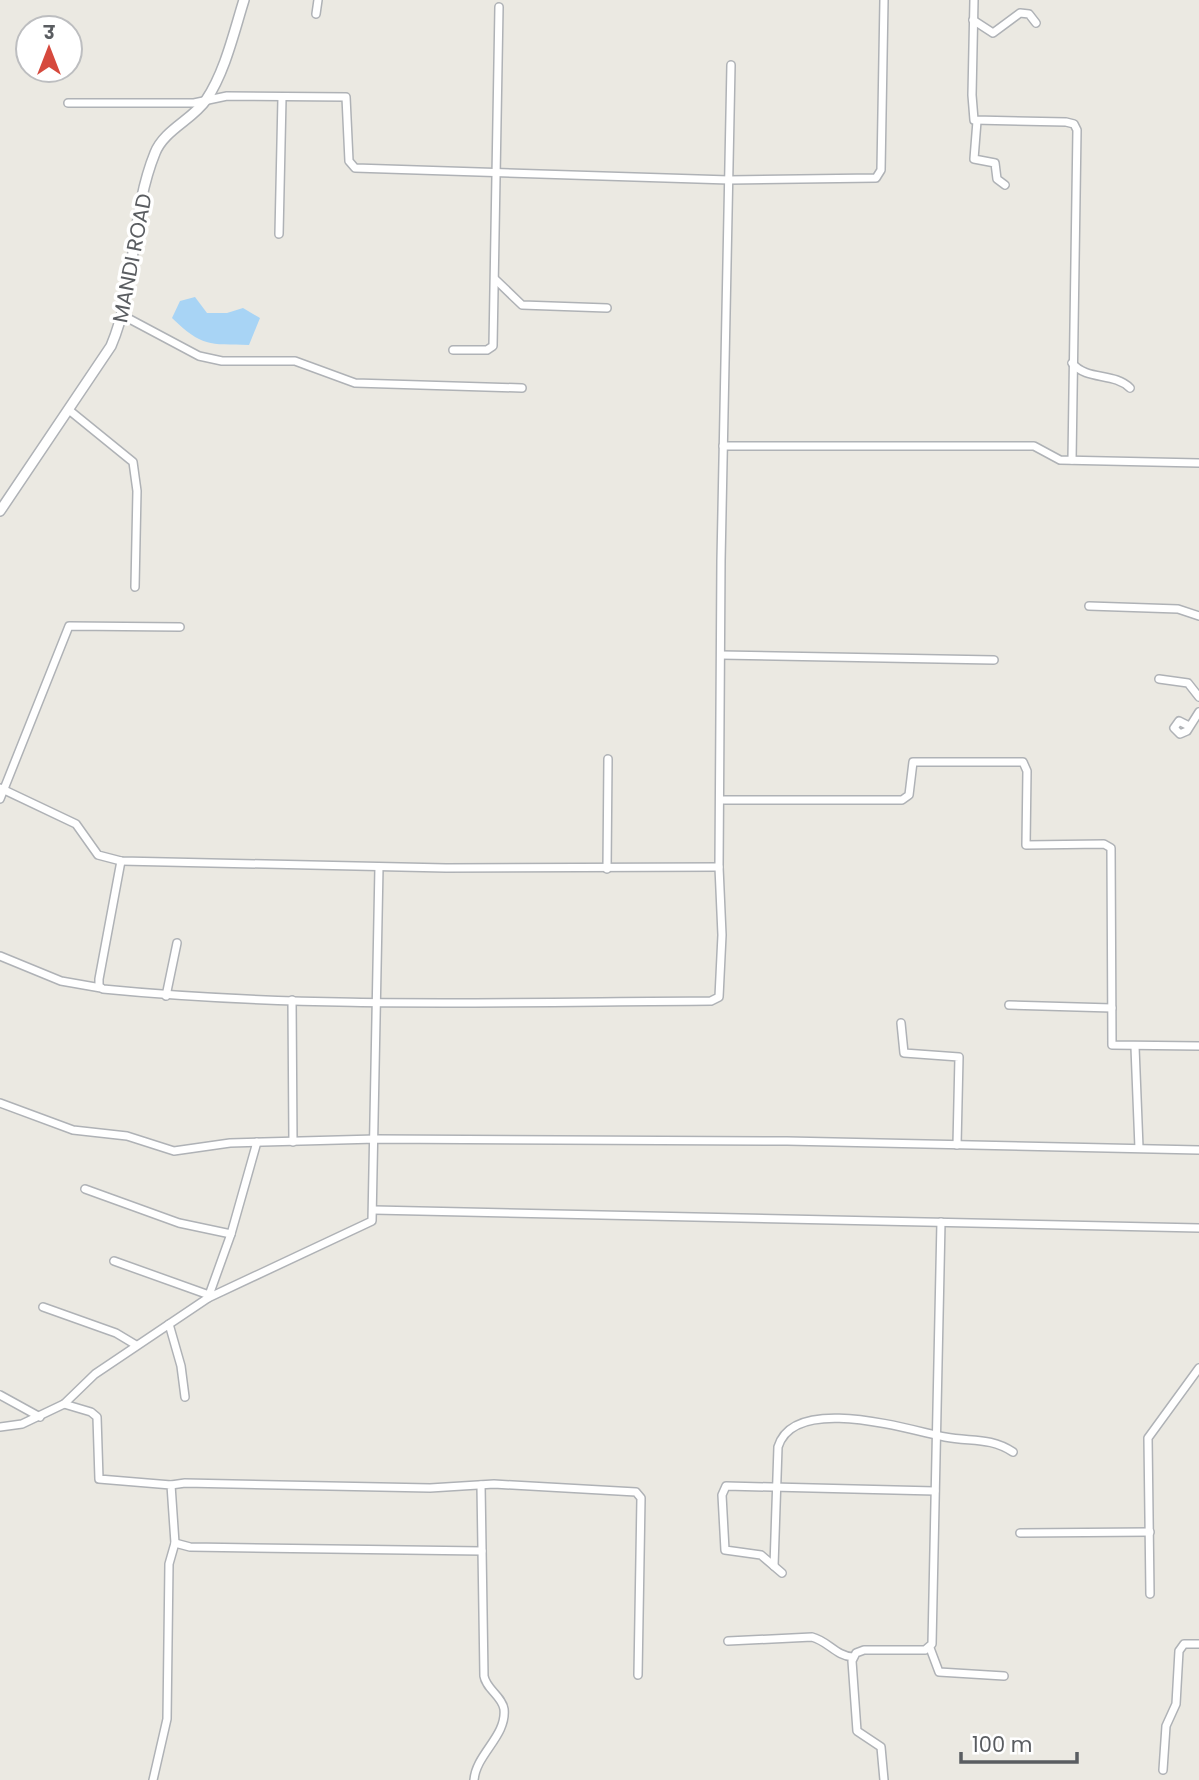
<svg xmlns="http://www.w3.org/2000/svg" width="1199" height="1780" font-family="Poppins,'Noto Sans Devanagari',sans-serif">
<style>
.water{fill:#a8d4f5}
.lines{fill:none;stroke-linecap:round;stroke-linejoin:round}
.minor-casing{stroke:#afb2b6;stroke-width:10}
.tertiary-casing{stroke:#afb2b6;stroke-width:12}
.minor{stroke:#fff;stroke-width:7}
.tertiary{stroke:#fff;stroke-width:9}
.labels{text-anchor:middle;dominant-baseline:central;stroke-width:7;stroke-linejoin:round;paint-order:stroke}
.street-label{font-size:21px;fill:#5a5d61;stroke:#fff}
</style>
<rect width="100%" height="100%" fill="#ebe9e2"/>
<path class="water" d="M195 297 207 313H227L243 308 260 318 249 345C209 344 202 347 172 318L180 301Z"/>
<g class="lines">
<defs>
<g id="minor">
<polyline points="974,0 972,95 974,120 1066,122 1074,124 1077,130 1072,460"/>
<polyline points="316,14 318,0"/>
<polyline points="973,20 993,33 1020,13 1029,14 1036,23"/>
<polyline points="68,103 194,103 227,96 346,97 349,161 355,168 729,180 876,178 881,170 884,0"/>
<polyline points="977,121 974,159 995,163 997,179 1005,185"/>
<polyline points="279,234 282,98"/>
<polyline points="496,280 522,305 607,308"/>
<polyline points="122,315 199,356 222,361 295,361 355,383 522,388"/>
<polyline points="453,350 487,350 493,346 499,7"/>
<path d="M1072 363C1087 381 1114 372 1130 388"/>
<polyline points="69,410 133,462 137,491 135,587"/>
<polyline points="723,446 1034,446 1060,460 1199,463"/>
<polyline points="1089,606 1178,609 1199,616"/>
<polyline points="721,655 994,660"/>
<polyline points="1159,679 1188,683 1199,697"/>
<polyline points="1189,726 1179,721 1174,728 1180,734 1187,731 1199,712"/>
<polyline points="0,788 76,824 98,855 121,861 446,868 719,867"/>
<polyline points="0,799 69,626 180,627"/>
<polyline points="720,800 902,800 909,795 913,762 1023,762 1027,771 1026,845 1104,844 1111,848 1112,1045 1199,1046"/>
<path d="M121 861 99 979V986L103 989C305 1009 509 1002 711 1001L719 997 722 935 719 867 721 561 731 65"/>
<polyline points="607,869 608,759"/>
<polyline points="0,956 61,981 101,988"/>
<polyline points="166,996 177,943"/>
<polyline points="292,1000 293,1142"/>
<polyline points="1009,1005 1112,1008"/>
<polyline points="901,1023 904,1053 959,1057 957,1145"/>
<polyline points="1135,1047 1139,1148"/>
<polyline points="0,1103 73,1130 127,1136 174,1151 230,1143 376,1139 787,1141 1199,1150"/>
<polyline points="85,1189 179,1223 231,1234"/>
<polyline points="374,1210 1199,1228"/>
<polyline points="114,1261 209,1295"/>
<polyline points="208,1298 231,1234 257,1142"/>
<polyline points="43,1307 116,1333 136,1345"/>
<polyline points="169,1324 181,1366 185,1397"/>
<polyline points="0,1395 40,1417"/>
<polyline points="64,1404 91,1412 97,1417 99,1479 171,1485 175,1543 169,1564 167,1719 153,1780"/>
<polyline points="0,1427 22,1424 64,1404 95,1374 208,1298 372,1221 379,867"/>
<polyline points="171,1485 185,1483 430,1488 494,1484 636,1492 641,1498 638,1675"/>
<polyline points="1020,1533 1150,1532"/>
<polyline points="175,1543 190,1547 482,1551"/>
<path d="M774 1566 778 1447C794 1393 909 1430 945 1437 971 1442 990 1437 1013 1452"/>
<polyline points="782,1573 761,1555 725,1550 722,1495 726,1486 935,1491"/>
<polyline points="1150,1594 1148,1438 1199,1368"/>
<path d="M728 1641 812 1637C828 1641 836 1656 853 1657"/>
<polyline points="930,1648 939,1672 1004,1676"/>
<polyline points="1163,1770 1166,1726 1176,1704 1179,1651 1184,1644 1199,1644"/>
<path d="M474 1780C476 1754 507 1736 504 1709 502 1696 486 1689 484 1676L481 1485"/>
<polyline points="884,1780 881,1747 857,1731 852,1661 856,1653 864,1650 925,1650 932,1644 941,1222"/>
</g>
<path id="tertiary" d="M0 511 111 346C137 285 130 214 155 153 164 130 192 120 206 100 225 72 234 32 244 0"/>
</defs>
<use href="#minor" class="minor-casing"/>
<use href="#tertiary" class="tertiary-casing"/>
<use href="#minor" class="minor"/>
<use href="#tertiary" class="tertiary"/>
</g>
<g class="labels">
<g class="street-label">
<text transform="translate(132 258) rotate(-79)">MANDI ROAD</text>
</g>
</g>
<g transform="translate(49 49)"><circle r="33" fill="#ffffff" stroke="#bdbec0" stroke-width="2"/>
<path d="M0-5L12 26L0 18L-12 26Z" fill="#d6493d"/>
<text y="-10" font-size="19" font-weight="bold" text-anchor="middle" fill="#5a5d61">उ</text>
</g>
<path d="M961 1752v10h116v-10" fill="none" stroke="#5a5d61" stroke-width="3.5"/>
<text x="972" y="1752" font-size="21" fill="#5a5d61" stroke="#ffffff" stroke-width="5" paint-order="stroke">100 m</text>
</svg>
